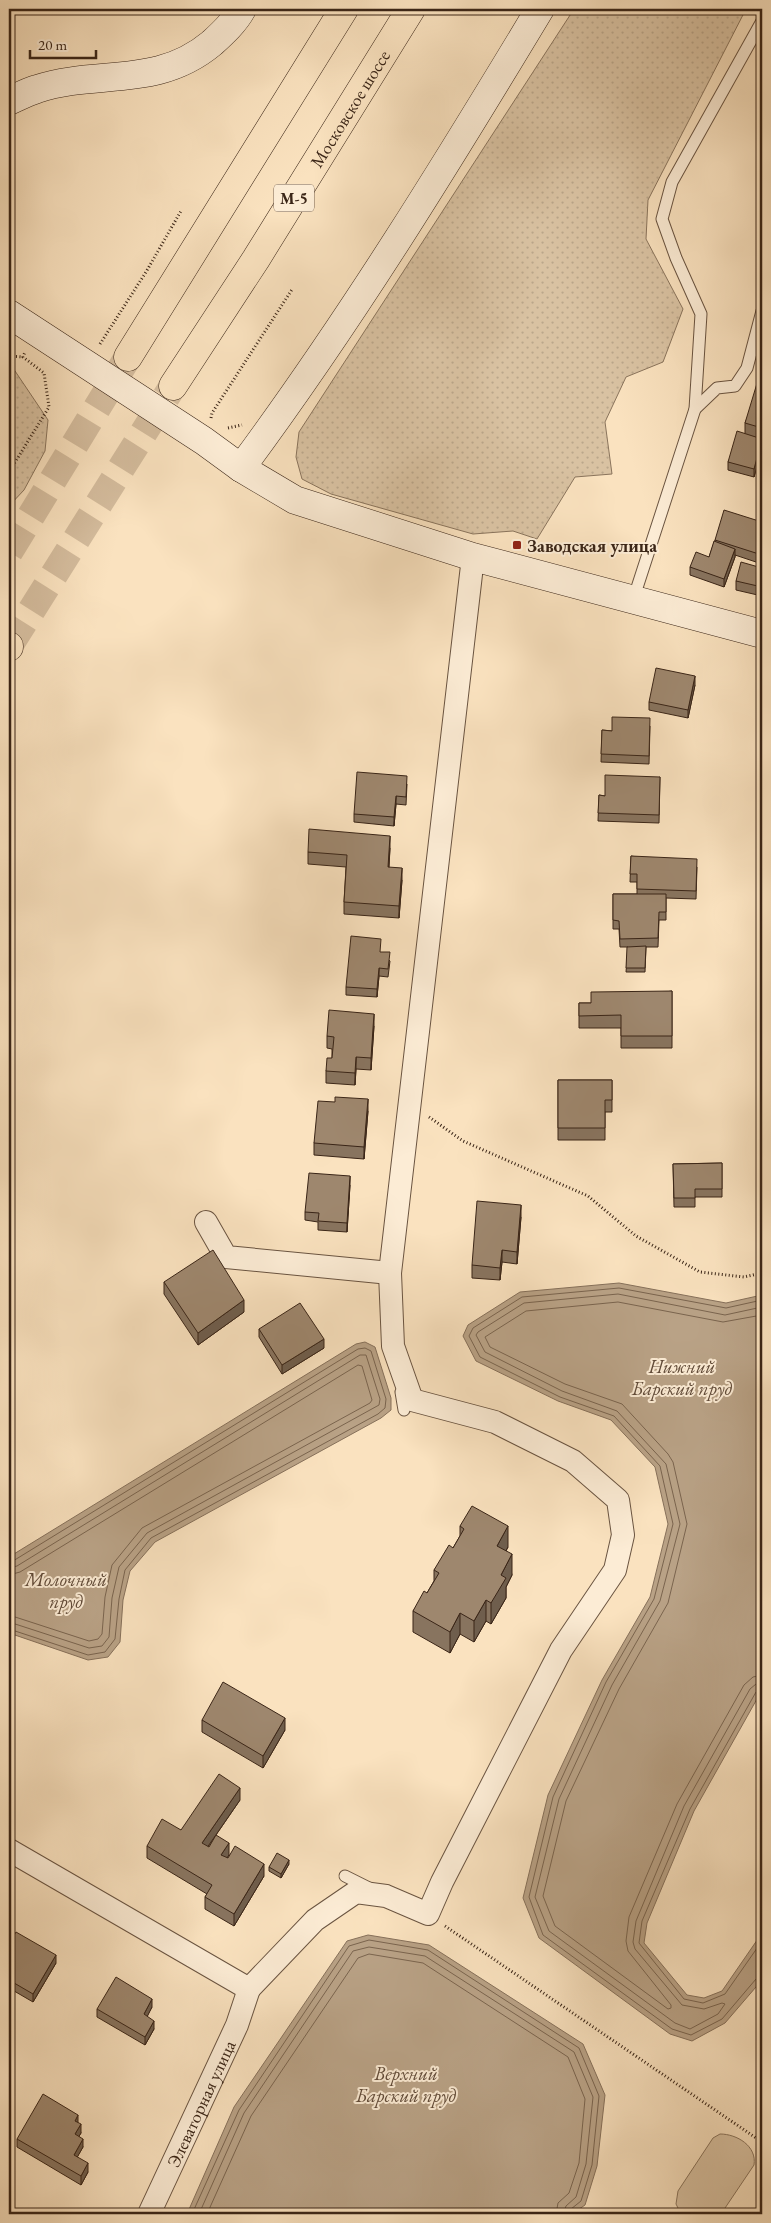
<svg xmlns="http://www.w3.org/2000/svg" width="771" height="2223" font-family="'EB Garamond',serif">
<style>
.grass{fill:url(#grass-dots);stroke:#8a745c}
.garden{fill:#d9c2a2;stroke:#8a745c}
.water{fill:#b9a286;stroke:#86705a}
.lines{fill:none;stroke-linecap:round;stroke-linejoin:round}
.shore{stroke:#7a644e;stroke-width:1}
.highway-tunnel{stroke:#d4bc9d;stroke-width:28;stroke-dasharray:28 14;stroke-linecap:butt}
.lane-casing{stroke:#6a5441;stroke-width:13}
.street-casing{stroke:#6a5441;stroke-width:24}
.secondary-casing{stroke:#3a2517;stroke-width:29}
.highway-casing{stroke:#3a2517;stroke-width:29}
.path{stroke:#3a2517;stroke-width:3;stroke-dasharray:1 2.5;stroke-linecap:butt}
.lane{stroke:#fcecd5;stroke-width:11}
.street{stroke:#fcecd5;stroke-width:22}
.secondary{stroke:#fcecd5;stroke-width:28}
.highway{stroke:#fae2bf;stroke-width:28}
.wall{fill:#88745f;stroke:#3a2517}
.shaded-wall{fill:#6f5e4d;stroke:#3a2517}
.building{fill:#9e876e;stroke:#3a2517}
.poi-dot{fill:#8f2418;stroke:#fcecd5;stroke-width:2}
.labels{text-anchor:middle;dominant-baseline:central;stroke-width:4;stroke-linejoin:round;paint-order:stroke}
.shield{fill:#fcecd5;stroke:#746150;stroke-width:1}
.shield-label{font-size:16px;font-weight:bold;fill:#3a2517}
.street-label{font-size:18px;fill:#3a2517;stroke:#fcecd5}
.poi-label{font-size:18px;font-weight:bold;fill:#3a2517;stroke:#fcecd5;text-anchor:start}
.water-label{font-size:19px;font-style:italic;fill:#604a38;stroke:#fcecd5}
</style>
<defs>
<pattern id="grass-dots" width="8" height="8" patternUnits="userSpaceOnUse" patternTransform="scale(1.25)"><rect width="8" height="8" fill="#d9c2a2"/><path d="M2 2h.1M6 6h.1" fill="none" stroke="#bba78b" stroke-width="1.8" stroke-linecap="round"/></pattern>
</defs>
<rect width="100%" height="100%" fill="#fae2bf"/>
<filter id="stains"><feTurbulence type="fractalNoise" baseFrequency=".004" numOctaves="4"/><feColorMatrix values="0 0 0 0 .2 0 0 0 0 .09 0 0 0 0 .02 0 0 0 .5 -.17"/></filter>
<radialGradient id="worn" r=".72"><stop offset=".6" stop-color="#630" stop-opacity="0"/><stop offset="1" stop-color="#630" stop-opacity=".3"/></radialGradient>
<g class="grass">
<polygon points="574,9 746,9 648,200 646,239 683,309 663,362 626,377 605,422 612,474 575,477 537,539 513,531 473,534 331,494 302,479 296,457 299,432"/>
<polygon points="9,367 13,368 48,420 45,451 24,490 9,506"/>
</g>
<path class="garden" d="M720 2134C737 2134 757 2146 754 2165L721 2214H685L679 2210 676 2204 678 2191 713 2138Z"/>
<g class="water">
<polygon points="619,1283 726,1303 762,1295 762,1690 694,1811 647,1923 644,1943 687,1995 704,1998 722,1991 762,1933 762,1980 725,2023 692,2041 670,2034 539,1938 523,1898 548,1795 602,1680 650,1597 668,1524 655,1467 611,1420 558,1401 476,1361 463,1336 468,1325 520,1292"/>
<polygon points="365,1342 375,1347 391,1398 391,1410 381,1418 155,1542 130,1571 123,1600 120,1642 108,1657 88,1660 9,1633 9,1557 356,1344"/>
<polygon points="368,1935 429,1945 583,2044 605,2095 597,2166 585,2205 572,2214 187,2214 234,2107 347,1941"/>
</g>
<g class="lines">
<g class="shore">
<polyline points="762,1300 726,1308 619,1288 522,1297 473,1328 469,1336 480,1357 560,1397 614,1416 660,1466 673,1524 654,1599 606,1682 553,1797 529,1897 543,1935 672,2029 691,2035 722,2019 756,1979 762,1978"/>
<polyline points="762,1307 725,1315 618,1294 524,1303 478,1332 476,1335 485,1352 562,1391 617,1411 666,1464 680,1524 660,1601 612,1685 559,1799 535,1897 549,1931 675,2023 690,2029 718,2014 725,2004 722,2003 704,2009 682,2005 635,1949 633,1942 636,1921 684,1806 750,1689 756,1684 762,1683"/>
<polyline points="762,1315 723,1322 618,1302 526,1311 485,1337 490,1347 565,1384 622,1404 668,1454 673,1462 687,1524 668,1603 619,1689 566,1801 543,1896 555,1926 668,2009 671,2008 671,2005 628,1951 626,1941 629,1917 677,1804 744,1685 753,1677 762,1675"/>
<polyline points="9,1561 13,1561 358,1349 365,1348 371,1351 386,1399 385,1408 378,1414 151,1538 125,1570 119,1599 115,1639 105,1652 88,1655 9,1629"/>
<polyline points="9,1568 17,1566 360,1355 366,1355 380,1399 379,1405 147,1533 119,1567 112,1598 109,1637 102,1646 89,1648 9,1622"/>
<polyline points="9,1575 20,1572 358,1365 362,1366 372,1400 370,1403 142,1528 112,1565 105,1597 102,1634 98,1639 89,1641 9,1615"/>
<polyline points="762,1689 756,1692 690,1809 642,1921 639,1943 684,1999 703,2003 725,1994 762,1941"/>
<polyline points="192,2214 239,2110 349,1946 369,1940 428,1950 579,2048 599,2096 592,2165 581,2201 571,2209 570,2214"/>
<polyline points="199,2214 244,2113 353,1951 369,1947 425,1956 574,2052 593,2097 586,2164 576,2197 566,2206 563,2214"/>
<polyline points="207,2214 251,2116 358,1958 369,1954 423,1963 568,2057 585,2099 579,2163 569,2193 558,2203 556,2214"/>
</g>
<g class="highway-tunnel">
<polyline points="9,552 128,357"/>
<polyline points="9,646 173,386"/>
</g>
<defs>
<g id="lane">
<polyline points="695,409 717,388 735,386 747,368 762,311"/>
<polyline points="633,600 695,409 701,314 676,258 662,219 672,182 762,21"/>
<polyline points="401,1392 404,1410"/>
<polyline points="345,1876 369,1888"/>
</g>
<g id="street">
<polyline points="206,1222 226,1257 390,1273"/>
<polyline points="9,1850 249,1989 315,1920 356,1892 386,1896 428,1914 442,1882 561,1650 615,1570 623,1535 618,1500 573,1461 495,1422 412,1400 393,1346 390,1273 473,557"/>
<path id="s1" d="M149 2214 237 2025 249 1989"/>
</g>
<g id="secondary">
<path d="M9 101C18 97 27 92 37 89 98 69 157 89 212 43 223 33 235 22 242 9"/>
<polyline points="9,314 204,441 241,468 295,500 473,557 762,634"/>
<path d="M241 468C350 321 446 165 540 9"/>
</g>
<g id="highway">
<polyline points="128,357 344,9"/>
<path id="s2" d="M173 386 256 259 411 9"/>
<polyline points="9,647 9,646"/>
</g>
</defs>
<use href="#lane" class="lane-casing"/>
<use href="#street" class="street-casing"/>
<use href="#secondary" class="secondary-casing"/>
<use href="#highway" class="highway-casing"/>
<g class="path">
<polyline points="100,344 146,272 181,211"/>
<polyline points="9,356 23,357"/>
<polyline points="211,418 212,413 293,288"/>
<polyline points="228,428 242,425"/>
<polyline points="9,472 49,407 44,373 23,357 25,352"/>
<polyline points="429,1117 463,1141 588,1196 636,1236 700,1272 744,1277 762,1273"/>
<polyline points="445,1926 762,2142"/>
</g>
<use href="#lane" class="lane"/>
<use href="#street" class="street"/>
<use href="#secondary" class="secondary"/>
<use href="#highway" class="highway"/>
</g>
<g class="wall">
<polygon points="762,381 762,449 754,477 728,470 728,462 745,433 745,423"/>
<polygon points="762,522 762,564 735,555 735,557 724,587 690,575 690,567 709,557 715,540"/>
<polygon points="762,568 762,596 736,590 736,581"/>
<polygon points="695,685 688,718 649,710 649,702"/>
<polygon points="650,726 649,764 601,762 602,730 612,731"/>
<polygon points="660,777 659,823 598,821 599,795 605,796"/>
<polygon points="407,784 406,805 396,804 394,826 354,822 354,814"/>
<polygon points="390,848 389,867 402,880 399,918 344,914 344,902 346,867 308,864 308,852"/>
<polygon points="631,856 697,867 696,899 666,898 666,920 659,920 658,947 646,947 645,972 626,972 628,947 620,947 619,929 613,929 613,894 637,894 637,882 630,882"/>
<polygon points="381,952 390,961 388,977 379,976 377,997 346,995 346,987"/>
<polygon points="672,991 672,1048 621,1048 621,1028 579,1028 579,1003 591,1003"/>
<polygon points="374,1026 371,1070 356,1069 355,1085 326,1083 326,1071 332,1058 332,1049 327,1048 327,1036"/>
<polygon points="558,1080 612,1080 612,1112 605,1112 605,1140 558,1140"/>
<polygon points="335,1102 368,1111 364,1159 314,1155 314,1143"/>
<polygon points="722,1163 722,1197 695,1197 695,1207 674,1207 673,1164"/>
<polygon points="350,1185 347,1232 318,1230 318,1222 305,1220 305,1212"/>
<polygon points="521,1217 517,1264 502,1262 500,1280 472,1278 472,1265"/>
<polygon points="164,1282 244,1312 198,1345 164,1294"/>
<polygon points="259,1329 324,1348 282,1374 259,1337"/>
<polygon points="460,1526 508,1547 506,1551 512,1575 506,1587 506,1598 491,1624 486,1621 474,1642 460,1634 450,1653 413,1632 413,1611 427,1593 434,1581 434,1570 453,1548 460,1536"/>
<polygon points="202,1720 285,1730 263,1768 202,1732"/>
<polygon points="240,1800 216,1835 229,1855 227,1858 264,1876 234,1926 205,1909 205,1897 207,1894 147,1858 147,1846 181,1830"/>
<polygon points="289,1864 281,1878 269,1871 269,1867"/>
<polygon points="9,1944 56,1963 33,2002 9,1988"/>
<polygon points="152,2007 147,2016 154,2029 145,2045 97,2017 97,2009"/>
<polygon points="78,2123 81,2133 79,2136 83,2147 77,2157 88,2172 81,2185 17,2147 17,2139"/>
</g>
<g class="shaded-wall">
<polygon points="762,440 762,449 754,477 754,469"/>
<polygon points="735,549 735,557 724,587 724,579"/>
<polygon points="695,676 695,685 688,718 688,710"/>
<polygon points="396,796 396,804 394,826 394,817"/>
<polygon points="390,836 390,848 388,879 388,867"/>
<polygon points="402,868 402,880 399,918 399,906"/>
<polygon points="379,968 379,976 377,997 377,989"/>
<polygon points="374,1014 374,1026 371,1070 371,1058"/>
<polygon points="356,1057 356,1069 355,1085 355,1073"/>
<polygon points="368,1099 368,1111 364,1159 364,1147"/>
<polygon points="350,1176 350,1185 347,1232 347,1223"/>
<polygon points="521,1205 521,1217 517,1264 517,1252"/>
<polygon points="502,1250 502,1262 500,1280 500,1268"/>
<polygon points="244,1300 244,1312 198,1345 198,1333"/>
<polygon points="324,1339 324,1348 282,1374 282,1365"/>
<polygon points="508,1526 508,1547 497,1566 497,1546"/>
<polygon points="512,1554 512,1575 506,1587 506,1598 491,1624 491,1603 501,1575"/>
<polygon points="486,1600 486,1621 474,1642 474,1621"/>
<polygon points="460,1613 460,1634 450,1653 450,1632"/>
<polygon points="285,1718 285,1730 263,1768 263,1756"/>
<polygon points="240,1788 240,1800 202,1855 202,1843"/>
<polygon points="229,1843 229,1855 221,1867 221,1855"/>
<polygon points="289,1860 289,1864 281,1878 281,1874"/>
<polygon points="264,1864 264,1876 234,1926 234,1914"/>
<polygon points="56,1955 56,1963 33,2002 33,1994"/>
<polygon points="152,1999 152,2007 144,2023 144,2014"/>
<polygon points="154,2021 154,2029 145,2045 145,2037"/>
<polygon points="78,2115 78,2123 75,2121"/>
<polygon points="81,2124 81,2133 75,2143 75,2134"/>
<polygon points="83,2139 83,2147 74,2163 74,2155"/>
<polygon points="88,2163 88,2172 81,2185 81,2176"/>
</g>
<g class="building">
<polygon points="758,380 762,381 762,428 745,423"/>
<polygon points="737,431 762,439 754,469 728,462"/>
<polygon points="724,510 762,522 762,555 715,540"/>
<polygon points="714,541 735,549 724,579 690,567 696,552 709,557"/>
<polygon points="741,562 762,568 762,587 736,581"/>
<polygon points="656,668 695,676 688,710 649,702"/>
<polygon points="612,717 650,718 649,756 601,754 602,730 612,731"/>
<polygon points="357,772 407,776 406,797 396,796 394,817 354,814"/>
<polygon points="605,775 660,777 659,815 598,813 599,795 605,796"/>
<polygon points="309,829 390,836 388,867 402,868 399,906 344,902 347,855 308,852"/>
<polygon points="631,856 697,859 696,891 637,889 637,874 630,874"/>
<polygon points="613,894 666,894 666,912 659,912 658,938 620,939 619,921 613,920"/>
<polygon points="351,936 381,939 380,952 390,952 388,969 379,968 377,989 346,987"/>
<polygon points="646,946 645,968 626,968 627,947"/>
<polygon points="672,991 672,1036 621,1036 621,1015 579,1016 579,1003 591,1003 591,992"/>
<polygon points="329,1010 374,1014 371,1058 356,1057 355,1073 326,1071 327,1058 332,1058 334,1037 327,1036"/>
<polygon points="558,1080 612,1080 612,1100 605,1100 605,1128 558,1128"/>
<polygon points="335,1097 368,1099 364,1147 314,1143 318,1101 335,1102"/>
<polygon points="722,1163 722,1189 695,1189 695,1198 674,1198 673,1164"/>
<polygon points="309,1173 350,1176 347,1223 318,1221 319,1213 305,1212"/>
<polygon points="477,1201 521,1205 517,1252 502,1250 500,1268 472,1265"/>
<polygon points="213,1250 244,1300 198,1333 164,1282"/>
<polygon points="300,1303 324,1339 282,1365 259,1329"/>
<polygon points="472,1506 508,1526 497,1546 512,1554 501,1575 506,1578 491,1603 486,1600 474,1621 460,1613 450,1632 413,1611 424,1591 427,1593 439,1573 434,1570 449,1545 453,1548 464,1529 460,1526"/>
<polygon points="223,1682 285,1718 263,1756 202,1720"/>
<polygon points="219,1774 240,1788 202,1843 209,1847 216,1835 229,1843 221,1855 228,1858 235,1846 264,1864 234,1914 205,1897 212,1885 147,1846 162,1819 181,1830"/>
<polygon points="277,1853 289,1860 281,1874 269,1867"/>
<polygon points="16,1932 56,1955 33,1994 9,1980 9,1944"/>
<polygon points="116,1977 152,1999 144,2014 154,2021 145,2037 97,2009"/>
<polygon points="43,2094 78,2115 75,2121 81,2124 75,2134 83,2139 74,2155 88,2163 81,2176 17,2139"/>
</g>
<rect class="poi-dot" x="512" y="540" width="10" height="10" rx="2.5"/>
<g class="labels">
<rect class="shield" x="274" y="184.5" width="40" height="27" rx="4"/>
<g class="shield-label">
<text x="294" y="198">М-5</text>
</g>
<g class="street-label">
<text stroke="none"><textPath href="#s2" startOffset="329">Московское шоссе</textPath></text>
<text stroke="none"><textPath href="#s1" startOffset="122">Элеваторная улица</textPath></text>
</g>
<g class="poi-label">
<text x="527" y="545">Заводская улица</text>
</g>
<g class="water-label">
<text x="682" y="1366">Нижний<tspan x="682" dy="22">Барский пруд</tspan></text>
<text x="66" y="1579">Молочный<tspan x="66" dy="22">пруд</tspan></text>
<text x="406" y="2073">Верхний<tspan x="406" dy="22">Барский пруд</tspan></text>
</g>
</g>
<rect width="771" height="2223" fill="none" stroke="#fae2bf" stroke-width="30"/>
<rect x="10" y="10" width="751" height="2203" fill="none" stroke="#3a2517" stroke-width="2.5"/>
<rect x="15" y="15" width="741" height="2193" fill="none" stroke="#3a2517"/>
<path d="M30 50v8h66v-8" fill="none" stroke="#3a2517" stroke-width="2.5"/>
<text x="38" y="50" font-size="15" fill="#3a2517" stroke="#fcecd5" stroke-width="4" paint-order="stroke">20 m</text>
<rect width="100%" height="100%" filter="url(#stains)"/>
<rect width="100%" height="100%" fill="url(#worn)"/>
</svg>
